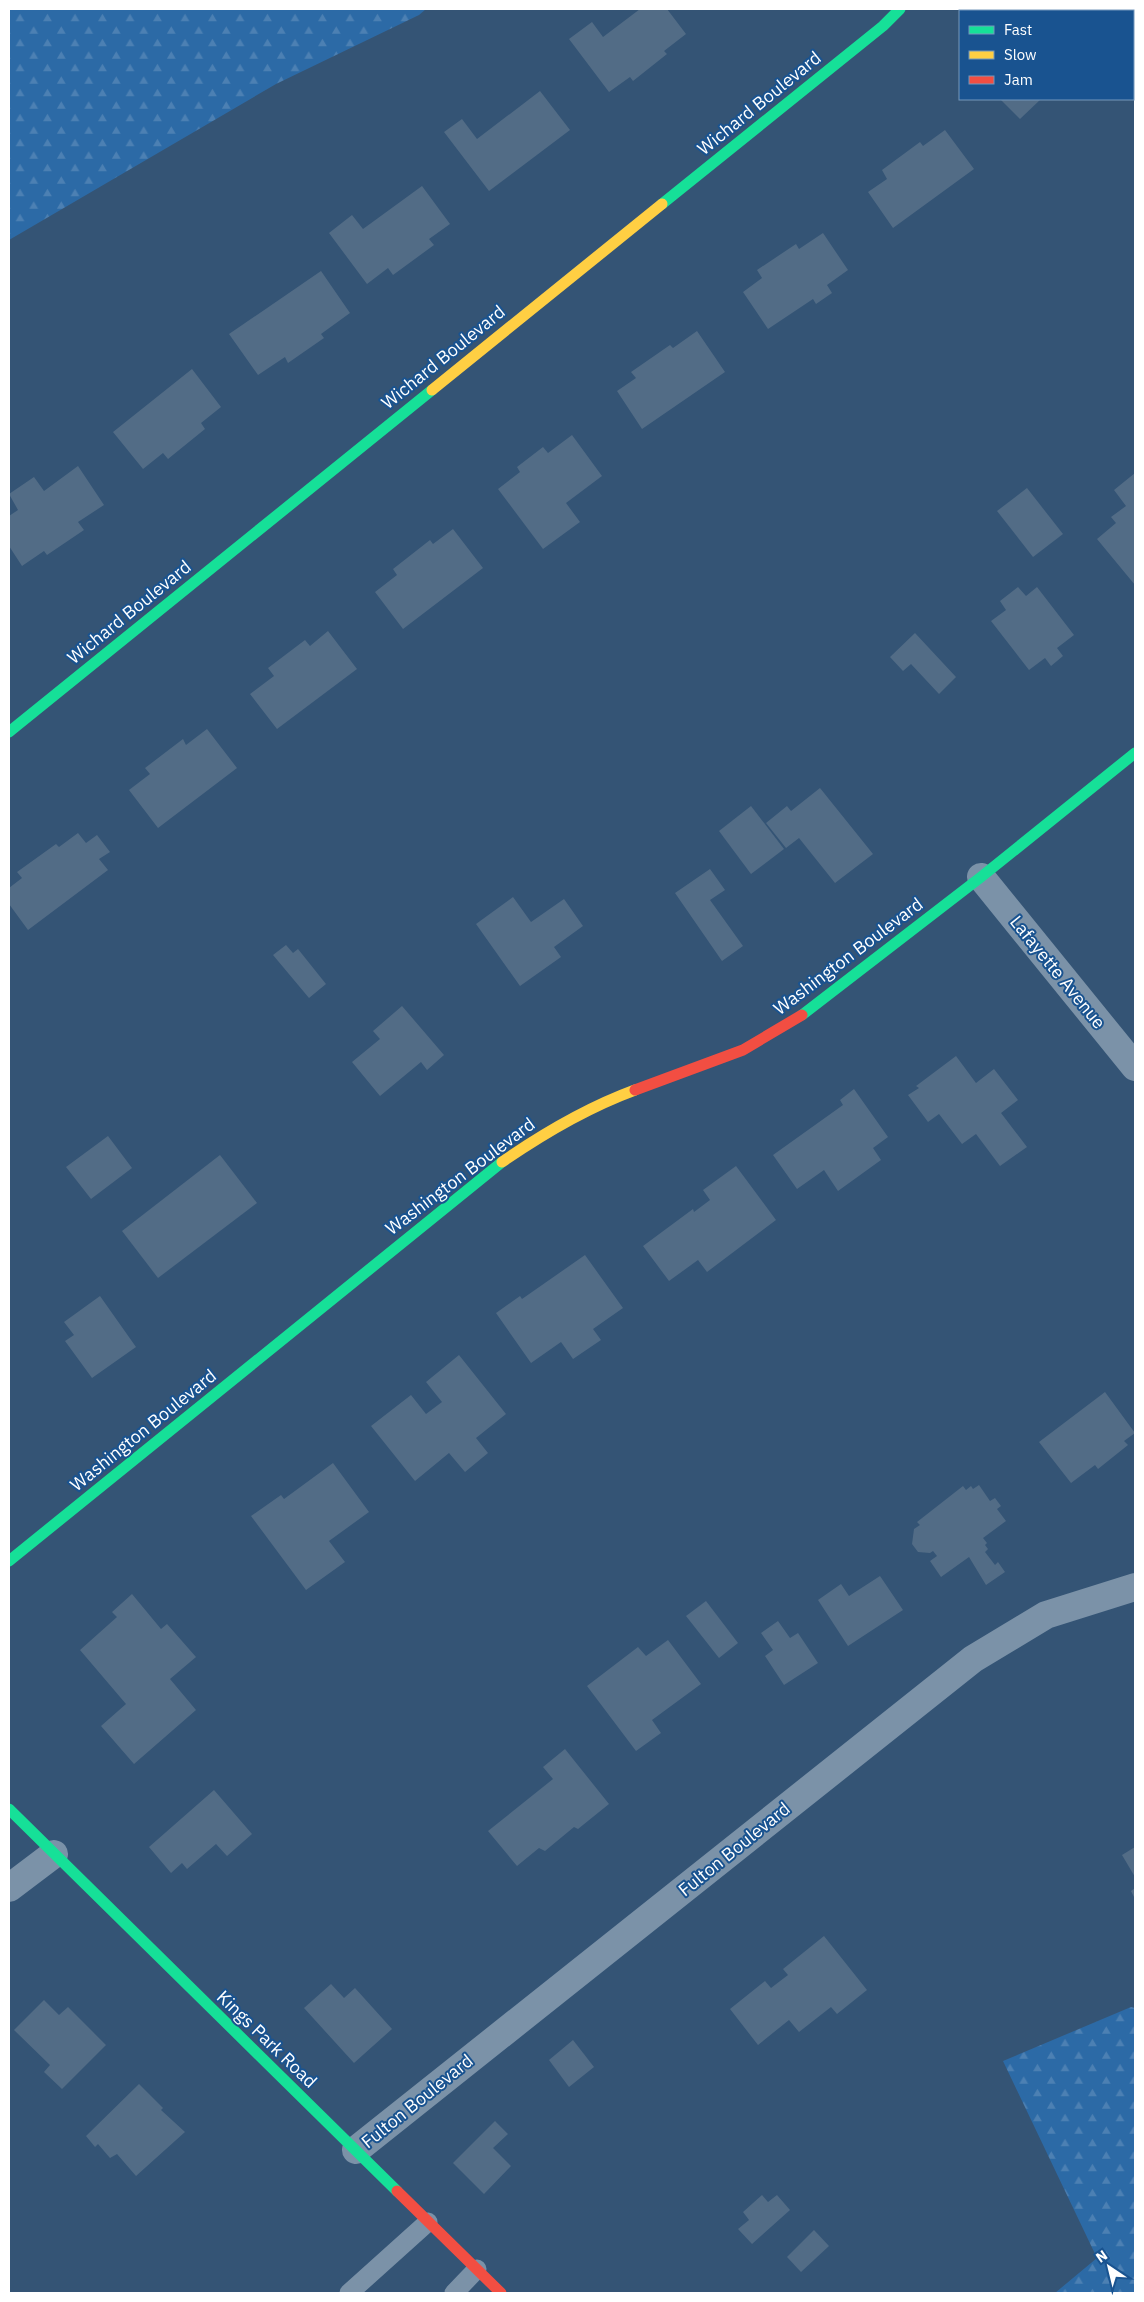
<svg xmlns="http://www.w3.org/2000/svg" width="1144" height="2302" font-family="'IBM Plex Sans',sans-serif">
<style>
.forest{fill:url(#forest-firs)}
.building{fill:#526c86}
.lines{fill:none;stroke-linecap:round;stroke-linejoin:round}
.lane{stroke:#7b92a8;stroke-width:19}
.street{stroke:#7b92a8;stroke-width:28}
.fast{stroke:#16e098;stroke-width:11}
.slow{stroke:#ffcf43;stroke-width:11}
.jam{stroke:#f24e42;stroke-width:11}
.labels{text-anchor:middle;dominant-baseline:central;stroke-width:4;stroke-linejoin:round;paint-order:stroke}
.street-label{font-size:18px;fill:#fff;stroke:#195390}
</style>
<defs>
<pattern id="forest-firs" width="22" height="20" patternUnits="userSpaceOnUse" patternTransform="scale(1.25)"><rect width="22" height="20" fill="#2c6aa6"/><path d="M5 1l3.5 6h-7zM16 11l3.5 6h-7z" fill="#4c80b3"/></pattern>
</defs>
<rect width="100%" height="100%" fill="#345475"/>
<g class="forest">
<polygon points="9,9 426,9 419,15 276,84 9,240"/>
<polygon points="1131,2007 1135,2008 1135,2293 1055,2293 1097,2258 1003,2061"/>
</g>
<g class="building">
<polygon points="640,9 667,9 686,34 664,51 667,54 633,81 630,77 609,92 569,39 592,22 603,37"/>
<polygon points="540,91 570,130 489,191 444,132 462,119 477,139"/>
<polygon points="1000,99 1041,99 1020,119"/>
<polygon points="945,130 974,169 893,228 868,192 887,179 882,170 920,142 923,146"/>
<polygon points="422,186 450,224 429,239 434,245 393,275 388,268 367,284 329,233 352,215 363,229"/>
<polygon points="823,233 848,270 827,285 832,293 816,304 813,299 768,329 743,292 762,278 757,270 796,244 799,249"/>
<polygon points="321,271 350,313 321,334 324,338 288,363 285,357 258,375 229,334"/>
<polygon points="697,331 725,372 642,429 617,391 636,378 631,372 670,345 673,348"/>
<polygon points="192,369 221,407 201,423 205,429 168,459 163,453 143,469 113,432"/>
<polygon points="572,435 602,476 566,503 580,522 543,549 498,489 520,472 517,467 543,447 548,453"/>
<polygon points="78,466 104,505 78,522 84,530 47,555 44,551 22,566 9,546 9,516 18,510 9,494 34,477 44,491"/>
<polygon points="1135,473 1135,585 1097,539 1116,523 1111,517 1126,506 1114,490"/>
<polygon points="1027,488 1063,534 1033,557 997,511"/>
<polygon points="453,529 483,568 403,629 375,592 397,575 393,569 430,540 433,544"/>
<polygon points="1018,587 1026,596 1037,587 1074,635 1057,648 1063,656 1051,666 1045,658 1029,670 991,621 1006,610 1000,601"/>
<polygon points="328,631 357,669 277,729 250,694 274,676 268,668 305,640 310,646"/>
<polygon points="915,633 956,677 939,694 911,664 903,671 890,657"/>
<polygon points="207,729 237,768 158,828 129,790 150,774 145,768 183,739 186,745"/>
<polygon points="820,788 873,854 835,883 799,838 786,848 766,823 787,806 791,811"/>
<polygon points="751,806 784,849 751,874 719,831"/>
<polygon points="78,833 86,843 97,835 110,852 99,859 108,870 28,930 9,904 9,888 22,878 17,872 56,844 59,847"/>
<polygon points="710,869 725,890 710,900 743,946 722,961 675,893"/>
<polygon points="513,897 531,922 564,899 583,926 554,947 561,957 520,986 476,924"/>
<polygon points="286,945 293,953 298,949 326,984 309,998 273,955"/>
<polygon points="402,1006 444,1055 427,1070 421,1062 380,1096 352,1062 380,1039 373,1031"/>
<polygon points="956,1056 976,1083 994,1069 1018,1100 1001,1113 1027,1147 1000,1166 976,1134 962,1144 939,1114 928,1122 908,1095 919,1088 916,1086"/>
<polygon points="854,1089 888,1137 873,1148 881,1160 838,1191 824,1170 797,1189 773,1155 843,1105 840,1100"/>
<polygon points="108,1136 132,1168 91,1199 66,1167"/>
<polygon points="220,1155 257,1203 158,1278 122,1231"/>
<polygon points="736,1166 776,1220 707,1272 698,1260 669,1281 643,1246 693,1209 694,1212 710,1200 703,1190"/>
<polygon points="585,1255 623,1308 593,1329 601,1340 573,1359 561,1342 531,1363 496,1313 520,1296 522,1299"/>
<polygon points="100,1296 136,1347 92,1378 65,1341 74,1335 64,1322"/>
<polygon points="459,1355 506,1414 476,1438 488,1453 465,1472 449,1453 415,1481 371,1426 411,1395 426,1414 442,1402 426,1382"/>
<polygon points="1105,1392 1135,1433 1124,1441 1128,1445 1098,1469 1095,1465 1071,1483 1039,1442"/>
<polygon points="333,1463 369,1512 329,1541 345,1562 306,1590 251,1516 281,1495 284,1499"/>
<polygon points="979,1485 990,1501 995,1498 1001,1506 997,1509 1006,1521 983,1538 987,1543 985,1545 988,1549 985,1552 995,1565 998,1562 1005,1572 986,1585 969,1557 941,1577 930,1561 937,1556 933,1551 930,1553 918,1552 912,1544 914,1529 920,1525 917,1522 963,1486 966,1490 971,1486 973,1489"/>
<polygon points="880,1576 903,1610 848,1646 818,1600 841,1584 849,1596"/>
<polygon points="132,1594 161,1629 167,1624 196,1657 170,1679 196,1710 134,1764 101,1726 126,1704 80,1650 117,1617 112,1612"/>
<polygon points="706,1601 738,1643 719,1658 686,1616"/>
<polygon points="778,1621 790,1638 798,1633 818,1663 784,1685 765,1656 773,1650 761,1633"/>
<polygon points="668,1640 701,1684 652,1720 661,1733 636,1751 587,1686 638,1647 646,1656"/>
<polygon points="565,1749 609,1804 578,1829 574,1827 545,1851 539,1848 517,1866 488,1831 553,1779 543,1767"/>
<polygon points="214,1790 252,1834 227,1856 216,1844 187,1869 182,1863 171,1873 149,1847"/>
<polygon points="1135,1847 1135,1877 1122,1855"/>
<polygon points="1135,1888 1135,1899 1131,1891"/>
<polygon points="824,1936 867,1990 837,2014 831,2007 799,2032 789,2020 758,2045 730,2009 765,1981 771,1988 788,1975 783,1969"/>
<polygon points="331,1984 344,1998 355,1988 392,2029 354,2063 304,2008"/>
<polygon points="44,2000 59,2015 68,2007 106,2045 62,2089 44,2072 50,2065 14,2030"/>
<polygon points="573,2040 594,2067 569,2087 549,2060"/>
<polygon points="139,2084 163,2108 161,2110 185,2132 136,2176 117,2154 110,2158 98,2144 95,2147 86,2136"/>
<polygon points="495,2121 508,2134 493,2148 511,2166 484,2194 453,2163"/>
<polygon points="762,2195 768,2202 777,2195 790,2210 752,2244 738,2229 749,2220 743,2212"/>
<polygon points="814,2230 829,2246 801,2272 787,2257"/>
</g>
<g class="lines">
<g class="lane">
<polyline points="349,2293 428,2222"/>
<polyline points="454,2293 477,2269"/>
</g>
<g class="street">
<polyline points="981,877 1135,1067"/>
<polyline points="9,1888 54,1854"/>
<polyline points="356,2150 973,1659 1046,1615 1135,1587"/>
</g>
<g class="fast">
<polyline points="662,204 883,26 900,9"/>
<polyline points="9,732 432,390"/>
<polyline points="802,1015 981,877 1135,753"/>
<polyline points="9,1561 502,1162"/>
<polyline points="9,1809 397,2191"/>
</g>
<g class="slow">
<polyline points="432,390 662,204"/>
<path d="M502 1162C544 1133 586 1108 635 1090"/>
</g>
<g class="jam">
<polyline points="635,1090 743,1050 802,1015"/>
<polyline points="397,2191 501,2293"/>
</g>
</g>
<g class="labels">
<g class="street-label">
<text transform="translate(759 103) rotate(-39)">Wichard Boulevard</text>
<text transform="translate(443 357) rotate(-39)">Wichard Boulevard</text>
<text transform="translate(129 612) rotate(-39)">Wichard Boulevard</text>
<text transform="translate(848 956) rotate(-37)">Washington Boulevard</text>
<text transform="translate(1058 972) rotate(51)">Lafayette Avenue</text>
<text transform="translate(460 1176) rotate(-37)">Washington Boulevard</text>
<text transform="translate(143 1430) rotate(-39)">Washington Boulevard</text>
<text transform="translate(734 1849) rotate(-39)">Fulton Boulevard</text>
<text transform="translate(267 2039) rotate(44)">Kings Park Road</text>
<text transform="translate(417 2101) rotate(-39)">Fulton Boulevard</text>
</g>
</g>
<rect width="1144" height="2302" fill="none" stroke="#ffffff" stroke-width="20"/>
<rect x="959" y="10" width="175" height="90" fill="#195390" stroke="#7598bc"/>
<rect x="969" y="26" width="25" height="8" fill="#16e098" stroke="#7598bc"/>
<text x="1004" y="35" font-size="15" fill="#ffffff">Fast</text>
<rect x="969" y="51" width="25" height="8" fill="#ffcf43" stroke="#7598bc"/>
<text x="1004" y="60" font-size="15" fill="#ffffff">Slow</text>
<rect x="969" y="76" width="25" height="8" fill="#f24e42" stroke="#7598bc"/>
<text x="1004" y="85" font-size="15" fill="#ffffff">Jam</text>
<g transform="translate(1109 2267) rotate(325)" stroke="#195390" stroke-width="4" paint-order="stroke">
<path d="M0-4L9 19L0 12L-9 19Z" fill="#ffffff"/>
<text y="-8" font-size="14" font-weight="bold" text-anchor="middle" fill="#ffffff">N</text>
</g>
</svg>
